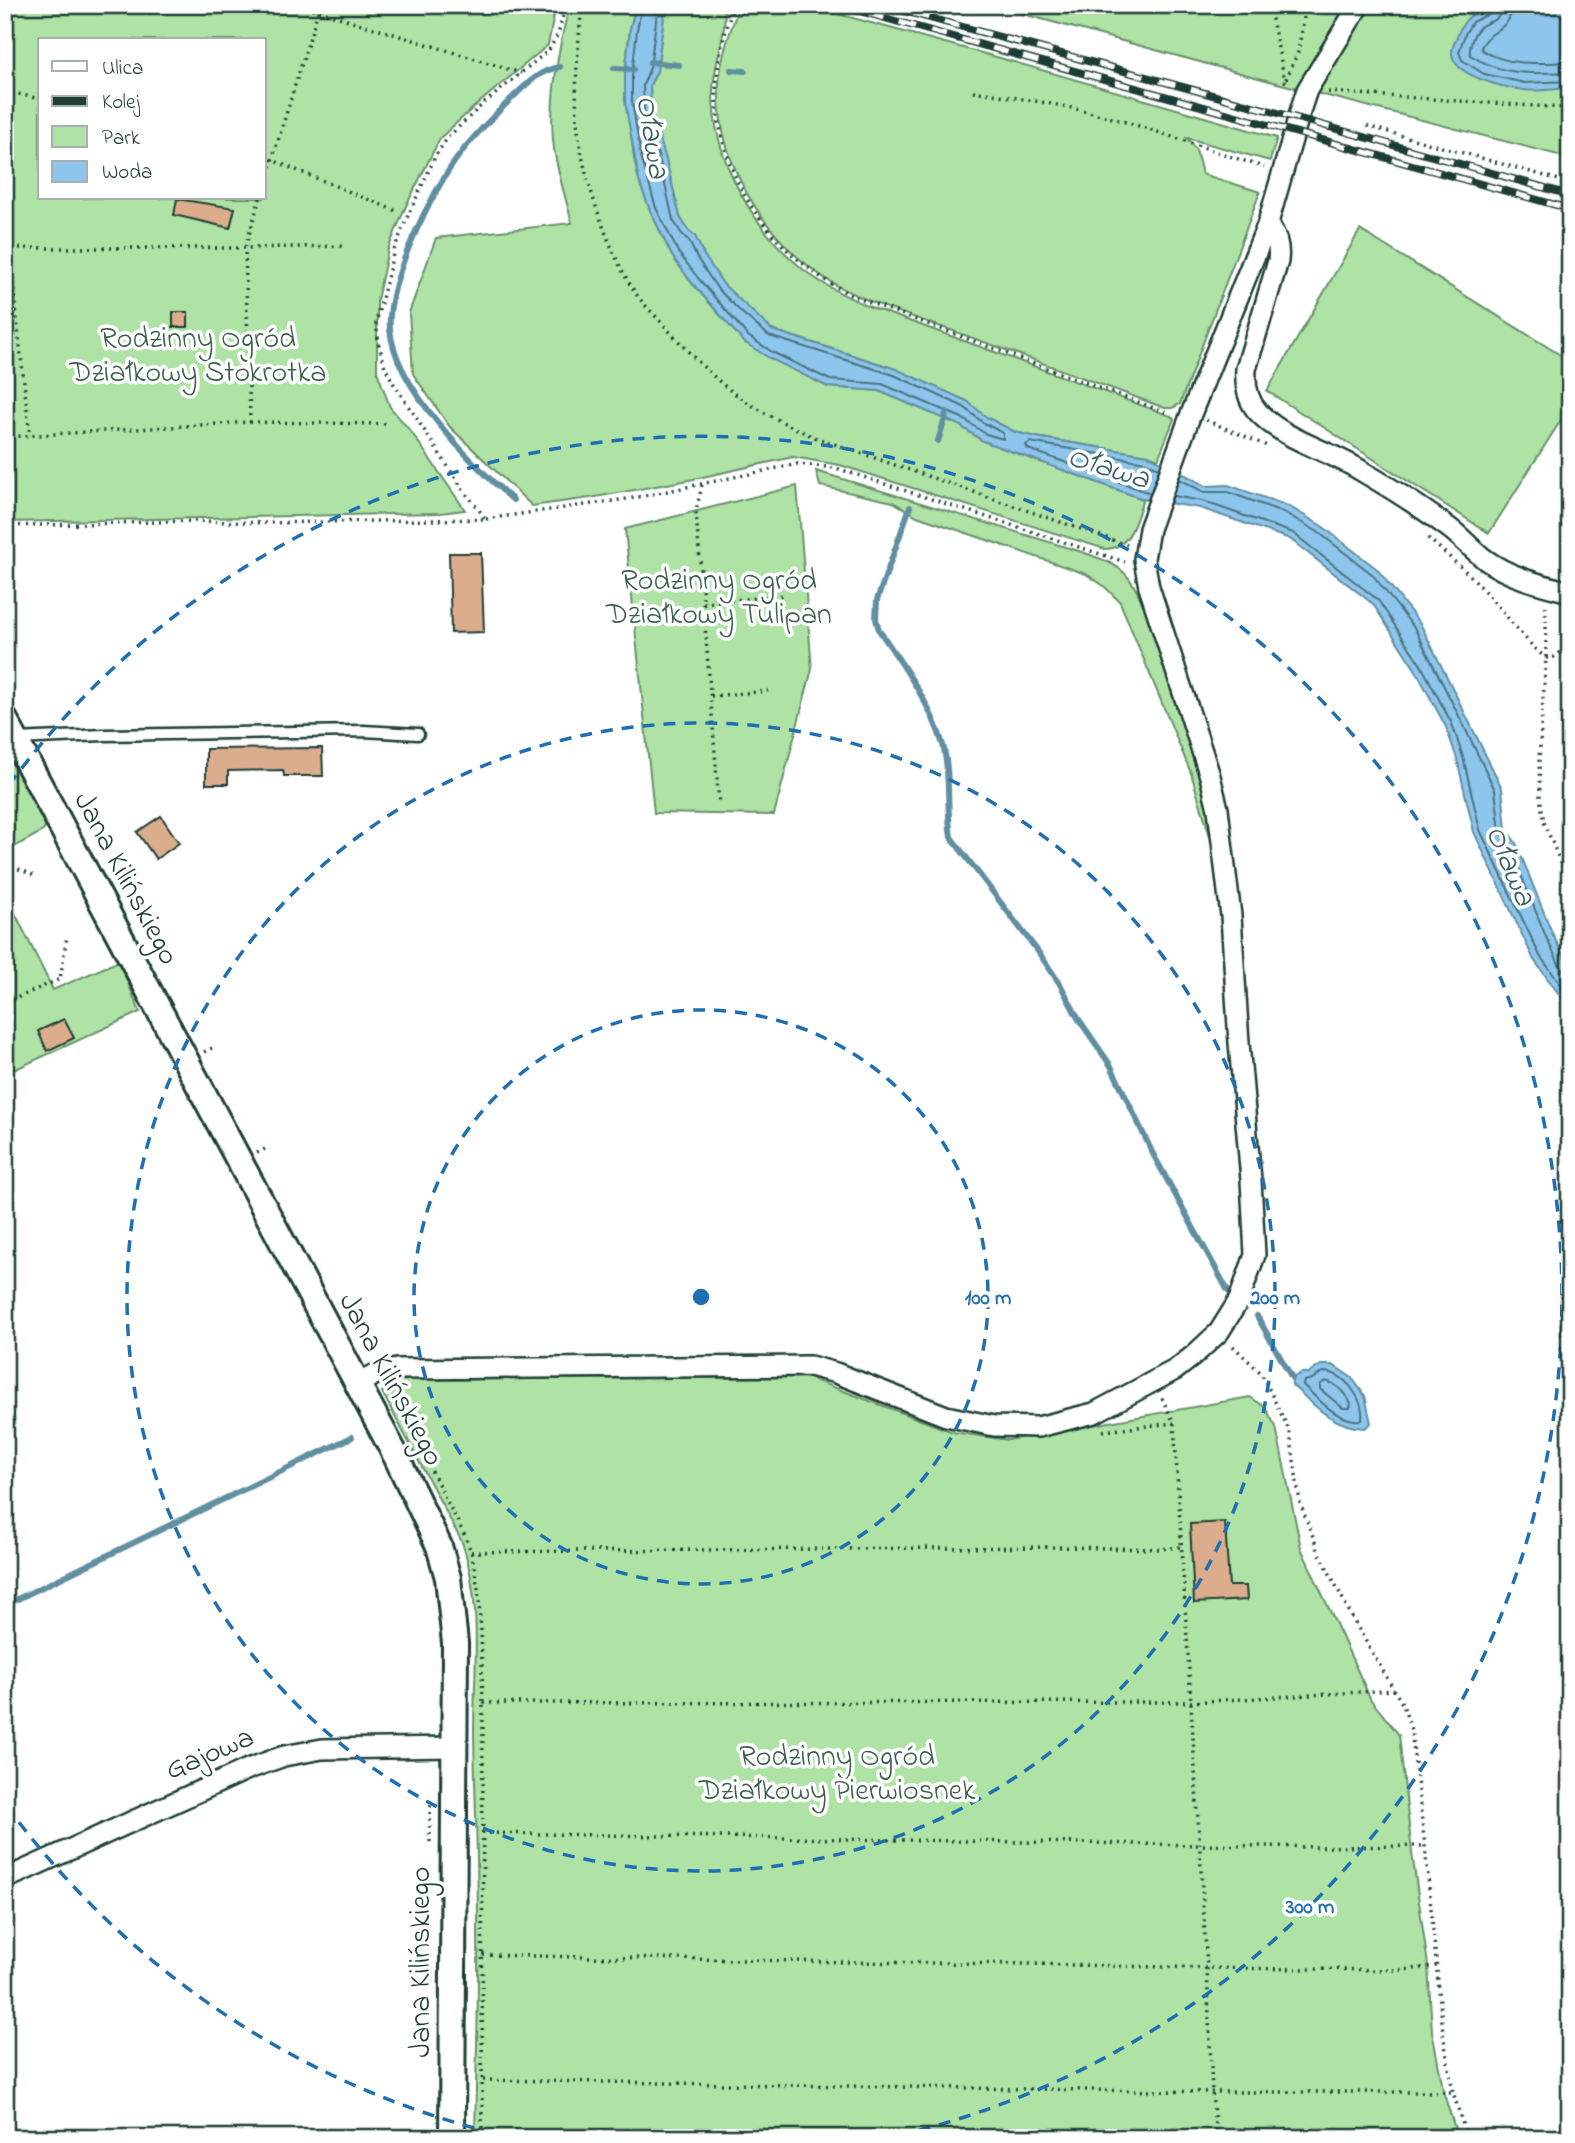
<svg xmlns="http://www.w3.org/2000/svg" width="1575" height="2143" font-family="'Indie Flower',sans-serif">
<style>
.green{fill:#afe3a5;stroke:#67906c;stroke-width:2;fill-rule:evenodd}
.water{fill:#8dc5ec;stroke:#618fa2;stroke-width:2}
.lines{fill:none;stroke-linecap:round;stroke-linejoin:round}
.shore{stroke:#4b737e;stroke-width:2}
.stream{stroke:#618fa2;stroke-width:6}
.building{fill:#dcad8d;stroke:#1f3d34;stroke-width:2}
.service-casing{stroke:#1f3d34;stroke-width:15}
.minor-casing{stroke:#1f3d34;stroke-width:24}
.tertiary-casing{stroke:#1f3d34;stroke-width:30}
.path{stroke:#1f3d34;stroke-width:3.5;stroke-dasharray:2 5;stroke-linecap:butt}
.service{stroke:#fff;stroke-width:10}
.minor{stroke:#fff;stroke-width:19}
.tertiary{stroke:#fff;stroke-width:24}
.rail-casing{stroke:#1f3d34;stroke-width:8}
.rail{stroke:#fff;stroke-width:5;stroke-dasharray:16;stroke-linecap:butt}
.ring{fill:none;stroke:#1f6fb2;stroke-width:3.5;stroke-dasharray:12 9}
.labels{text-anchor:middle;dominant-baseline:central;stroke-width:7;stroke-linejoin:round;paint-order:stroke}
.park-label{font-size:30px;fill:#3c5e4b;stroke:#fff}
.street-label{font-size:30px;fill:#1f3d34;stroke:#fff}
.water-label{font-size:32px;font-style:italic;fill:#3a5f62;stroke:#fff}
.centre{fill:#1f6fb2;stroke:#fff;stroke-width:3.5}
.ring-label{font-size:21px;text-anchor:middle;font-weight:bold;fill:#1f6fb2;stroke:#fff;stroke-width:7;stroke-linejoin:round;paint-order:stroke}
</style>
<rect width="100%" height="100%" fill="#fff"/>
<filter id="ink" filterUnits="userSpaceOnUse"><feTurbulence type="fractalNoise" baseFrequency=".0143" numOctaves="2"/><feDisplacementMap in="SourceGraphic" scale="14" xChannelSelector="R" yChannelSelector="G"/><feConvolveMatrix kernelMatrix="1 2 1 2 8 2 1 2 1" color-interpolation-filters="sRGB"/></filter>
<g filter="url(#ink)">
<g class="green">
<path d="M5 5H556L548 45 474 107 440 138 405 208 388 249 377 300V371L390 407 412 433 465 510 440 513 5 522ZM40 40H264V198H40Z"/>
<path d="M570 5H636L630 29 625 74 634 159 639 181 650 210 672 256 692 283 744 342 828 387 879 391 959 425 983 441 1143 499C1136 519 1131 549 1105 549L840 465 793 457 689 480 590 498 532 506 450 427 413 374 409 313 436 238 572 223C566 199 558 174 554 149 548 107 558 46 570 5Z"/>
<path d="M667 5H724C728 33 714 61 713 90 712 158 752 228 804 270 823 285 844 295 865 305L1171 416 1174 419 1158 459 1148 455 1041 438 1015 432 986 417 967 401 890 367 772 330 746 308 723 284 703 255 695 236 688 230 680 217 666 160 651 110 650 85 657 71 665 8Z"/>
<path d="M739 5H805L1000 58 1277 138 1270 161 1187 138 1196 150 1202 174 1260 192 1180 404 1172 408H1165C1100 384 1035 360 970 337 927 321 876 307 836 285 767 246 715 162 719 82 721 56 731 30 739 5Z"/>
<polygon points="990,5 1570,5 1570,158 1277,83"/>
<polygon points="1360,230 1570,361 1570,406 1489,533 1267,391"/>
<path d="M816 471 1082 552C1119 565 1129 569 1144 607L1202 784 1209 810 1213 846 1191 773 1120 602 1104 586 1086 574 917 516 893 502 820 486Z"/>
<polygon points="797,486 812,669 774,815 654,813 625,529"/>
<polygon points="5,747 47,821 45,828 43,831 5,852"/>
<polygon points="5,893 53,990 119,961 140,1012 5,1074"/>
<path d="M806 1377 953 1432 1008 1440 1250 1397 1265 1407 1276 1427 1301 1548 1371 1700 1399 1735 1412 1853 1428 1965 1432 2031 1444 2094 1458 2138H475C476 2068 479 1999 478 1930 478 1864 475 1798 474 1732 474 1669 483 1603 462 1542L382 1392 388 1380Z"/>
</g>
<g class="water">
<polygon points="636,5 667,5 665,8 657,71 650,85 651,110 666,160 680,217 688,230 695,236 704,255 723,284 772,330 896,369 967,401 986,417 1015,432 1041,438 1148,455 1206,486 1228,485 1288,506 1322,526 1377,569 1421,625 1502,788 1506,829 1516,843 1553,935 1570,969 1570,1009 1534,960 1474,832 1457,759 1446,727 1415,669 1373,604 1290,539 1200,508 1143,499 983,441 959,425 879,391 828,387 769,358 744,342 692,283 672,256 650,210 639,181 625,102 625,74 630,29"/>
<path d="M1502 5H1557L1570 9V86L1567 88C1553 89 1538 92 1524 90 1506 88 1451 76 1452 52 1452 48 1455 41 1457 37 1465 13 1478 10 1502 5Z"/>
<path d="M1321 1365H1333L1352 1378 1365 1396 1371 1423 1365 1428C1333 1427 1314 1405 1292 1385V1378L1301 1373H1309Z"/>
</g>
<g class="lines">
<g class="shore">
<polyline points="642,5 637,30 632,75 632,101 641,156 656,208 678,252 698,278 748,336 772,352 830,380 882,384 962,418 986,434 1003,439 1003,433 982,422 964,407 894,375 769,336 742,313 717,288 697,258 689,241 682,234 673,220 660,162 644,111 643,85 650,68 658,5"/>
<polyline points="1493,5 1491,13 1472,22 1465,34 1459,52 1462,60 1484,74 1525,83 1570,81"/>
<path d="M1502 5C1500 25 1490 18 1479 28 1473 34 1469 47 1470 55 1502 76 1532 74 1570 72"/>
<path d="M1512 5C1511 32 1491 27 1481 47L1482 50C1508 67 1541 63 1570 62"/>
<polyline points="1179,479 1204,492 1228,492 1285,513 1318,532 1372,574 1415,629 1465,728 1495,790 1500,831 1510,847 1546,937 1560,966 1564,970 1570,971"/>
<polyline points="1150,493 1028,449 1026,445 1030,442 1145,462 1159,468"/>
<polyline points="1173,496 1202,501 1293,533 1378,600 1421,665 1452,724 1463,757 1480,830 1540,956 1570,997"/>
<path d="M1323 1372C1345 1372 1365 1400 1362 1420 1339 1423 1319 1400 1303 1385L1304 1381 1312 1379Z"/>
<path d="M1325 1381C1337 1383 1344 1393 1351 1403L1350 1408H1343L1320 1389V1385Z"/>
</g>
<g class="stream">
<polyline points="650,62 679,65"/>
<polyline points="614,68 633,69"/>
<polyline points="731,70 745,71"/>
<polyline points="938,441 947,412"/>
<path d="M513 500C471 463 395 387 390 329 386 282 432 190 461 153 475 134 492 118 508 102 524 87 538 70 560 67"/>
<path d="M910 507 877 600 876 619 879 630C903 666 931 704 943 745 951 775 946 807 951 837L1039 953 1060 984 1078 1018 1111 1066 1153 1154 1228 1291"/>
<polyline points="1257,1316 1292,1378"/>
<polyline points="5,1605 352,1437"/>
</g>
</g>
<g class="building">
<polygon points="177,199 235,208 230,228 174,215"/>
<rect x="173" y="312" width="15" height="15"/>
<polygon points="449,553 481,553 484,632 451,633"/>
<polygon points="322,748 323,776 284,776 283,770 228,771 228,784 206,784 206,749"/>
<polygon points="161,816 179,843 156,859 137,832"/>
<polygon points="64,1019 74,1038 47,1051 38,1031"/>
<polygon points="1225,1522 1229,1586 1246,1586 1247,1600 1194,1603 1190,1524"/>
</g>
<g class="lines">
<defs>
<polyline id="service" points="16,739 104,735 363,731 418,734"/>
<g id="minor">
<path d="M1268 223C1276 236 1280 245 1278 261L1246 369C1245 384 1247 401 1259 413 1286 441 1328 450 1360 470 1389 487 1418 505 1445 525 1460 535 1471 549 1486 560 1509 577 1542 585 1570 592"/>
<polyline points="357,1384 378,1373 397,1369 810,1366 836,1373 946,1416 994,1426 1038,1427 1094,1413 1175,1370 1193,1356 1219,1332 1239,1300 1255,1255 1251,1180 1239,1043 1231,916 1218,809 1210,776 1149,587 1144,559 1149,529 1189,419 1268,223 1302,105 1307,90 1359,5"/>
<polyline points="5,1879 248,1769 284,1756 322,1749 453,1747"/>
</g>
<polyline id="tertiary" points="5,720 396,1456 439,1546 448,1578 455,1643 452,2138"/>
</defs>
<use href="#service" class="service-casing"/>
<use href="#minor" class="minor-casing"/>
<use href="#tertiary" class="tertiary-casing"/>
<g class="path">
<polyline points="299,5 521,73"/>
<path d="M582 5C578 49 573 93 579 138 584 179 611 258 635 292 641 302 651 311 659 320 684 347 713 380 744 400 766 415 790 426 814 437L1127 545"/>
<polyline points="726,5 728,16"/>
<path d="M734 5C724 33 716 65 716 95 716 109 719 123 722 137 739 209 790 265 855 297L1170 414"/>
<polyline points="1269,5 1285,81 1290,84"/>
<polyline points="318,11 272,160 399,212"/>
<polyline points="1286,79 1298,52 1306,5"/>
<polyline points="5,91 40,99"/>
<path d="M973 91C1010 97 1048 102 1084 111 1145 125 1204 149 1264 167"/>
<polyline points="1328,92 1564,108 1570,107"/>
<polyline points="1367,126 1570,183"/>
<polyline points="264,157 272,160 264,186"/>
<polyline points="260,198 245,248 343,246"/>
<polyline points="1568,219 1570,219"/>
<polyline points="5,248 245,248 250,422 5,437"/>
<polyline points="9,248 30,436"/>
<polyline points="1206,420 1267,446"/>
<polyline points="250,422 387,424"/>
<polyline points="702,485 696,511 719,804"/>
<polyline points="486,519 634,498 797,464 836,468 1125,562"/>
<polyline points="5,526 195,521 266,523 486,519 464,491 394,384 385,367 379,344 376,323 394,250 407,218 436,155 448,137 482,105 549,50 558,34 566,5"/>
<polyline points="1428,538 1473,578 1534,648 1546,658"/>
<polyline points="703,603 784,595"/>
<polyline points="1546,606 1546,658 1539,758 1540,797 1544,822 1570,886"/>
<polyline points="1546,658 1554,657 1570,644"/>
<polyline points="711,696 768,691"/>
<polyline points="5,869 14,867 35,876"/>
<polyline points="5,1003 60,979 67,936"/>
<polyline points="204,1052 214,1047"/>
<polyline points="257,1153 267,1148"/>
<polyline points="1233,1346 1261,1373 1290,1432 1300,1503 1319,1552 1355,1623 1403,1705 1411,1730 1425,1846 1443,2033 1453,2092 1467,2138"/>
<polyline points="390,1390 466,1538 472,1555 478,1589 481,1630 483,1703 482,2138"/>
<polyline points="1162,1398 1174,1423 1207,1968 1212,2092 1216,2138"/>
<polyline points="1103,1431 1174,1423"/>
<polyline points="471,1552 1058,1547 1159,1549 1181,1547"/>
<polyline points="483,1703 1191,1702 1395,1690"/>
<polyline points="482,1833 1321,1847 1425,1846"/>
<polyline points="430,1842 430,1807 433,1802"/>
<polyline points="483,1955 846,1962 1030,1964 1207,1968 1403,1970 1437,1966"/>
<polyline points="421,2036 434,2036"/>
<polyline points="483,2080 1212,2092 1453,2092"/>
</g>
<use href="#service" class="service"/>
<use href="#minor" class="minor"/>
<use href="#tertiary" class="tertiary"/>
<defs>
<g id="rail">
<polyline points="838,5 1570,209"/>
<polyline points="882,5 1315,123 1570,195"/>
</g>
</defs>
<use href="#rail" class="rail-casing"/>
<use href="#rail" class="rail"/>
</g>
</g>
<g class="ring">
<circle cx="701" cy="1297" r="287"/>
<circle cx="701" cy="1297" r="574"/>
<path d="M515 2138A861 861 0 0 1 9 1809M9 785A861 861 0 1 1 887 2138"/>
</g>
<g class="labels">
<g class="park-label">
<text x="198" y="340">Rodzinny Ogród<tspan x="198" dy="34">Działkowy Stokrotka</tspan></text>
<text x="719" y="582">Rodzinny Ogród<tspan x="719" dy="34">Działkowy Tulipan</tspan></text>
<text x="837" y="1758">Rodzinny Ogród<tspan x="837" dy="34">Działkowy Pierwiosnek</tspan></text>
</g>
<g class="street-label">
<text transform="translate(125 879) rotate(62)">Jana Kilińskiego</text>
<text transform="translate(390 1380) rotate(62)">Jana Kilińskiego</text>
<text transform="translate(210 1755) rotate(-23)">Gajowa</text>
<text transform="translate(422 1962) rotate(-90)">Jana Kilińskiego</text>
</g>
<g class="water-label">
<text transform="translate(651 137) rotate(81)">Oława</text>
<text transform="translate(1108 469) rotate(17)">Oława</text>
<text transform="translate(1509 866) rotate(67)">Oława</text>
</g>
</g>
<circle cx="701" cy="1297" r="10" class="centre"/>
<g class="ring-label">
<text x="988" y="1304">100 m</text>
<text x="1275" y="1304">200 m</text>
<text x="1310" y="1913">300 m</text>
</g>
<rect width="1575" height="2143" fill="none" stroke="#fff" stroke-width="28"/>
<rect x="14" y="14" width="1547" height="2115" fill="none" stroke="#1f3d34" stroke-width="2.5" filter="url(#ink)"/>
<rect x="38" y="38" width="228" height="161" fill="#ffffff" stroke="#a5b1ae" stroke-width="2"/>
<rect x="52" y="61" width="35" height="10" fill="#ffffff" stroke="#a5b1ae" stroke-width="2"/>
<text x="102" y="74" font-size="21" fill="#1f3d34">Ulica</text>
<rect x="52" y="96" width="35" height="10" fill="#1f3d34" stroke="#a5b1ae" stroke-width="2"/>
<text x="102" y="108" font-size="21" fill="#1f3d34">Kolej</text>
<rect x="52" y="126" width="35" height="21" fill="#afe3a5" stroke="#a5b1ae" stroke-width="2"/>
<text x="102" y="144" font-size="21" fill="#1f3d34">Park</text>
<rect x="52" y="161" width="35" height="21" fill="#8dc5ec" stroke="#a5b1ae" stroke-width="2"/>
<text x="102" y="178" font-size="21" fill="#1f3d34">Woda</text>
</svg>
